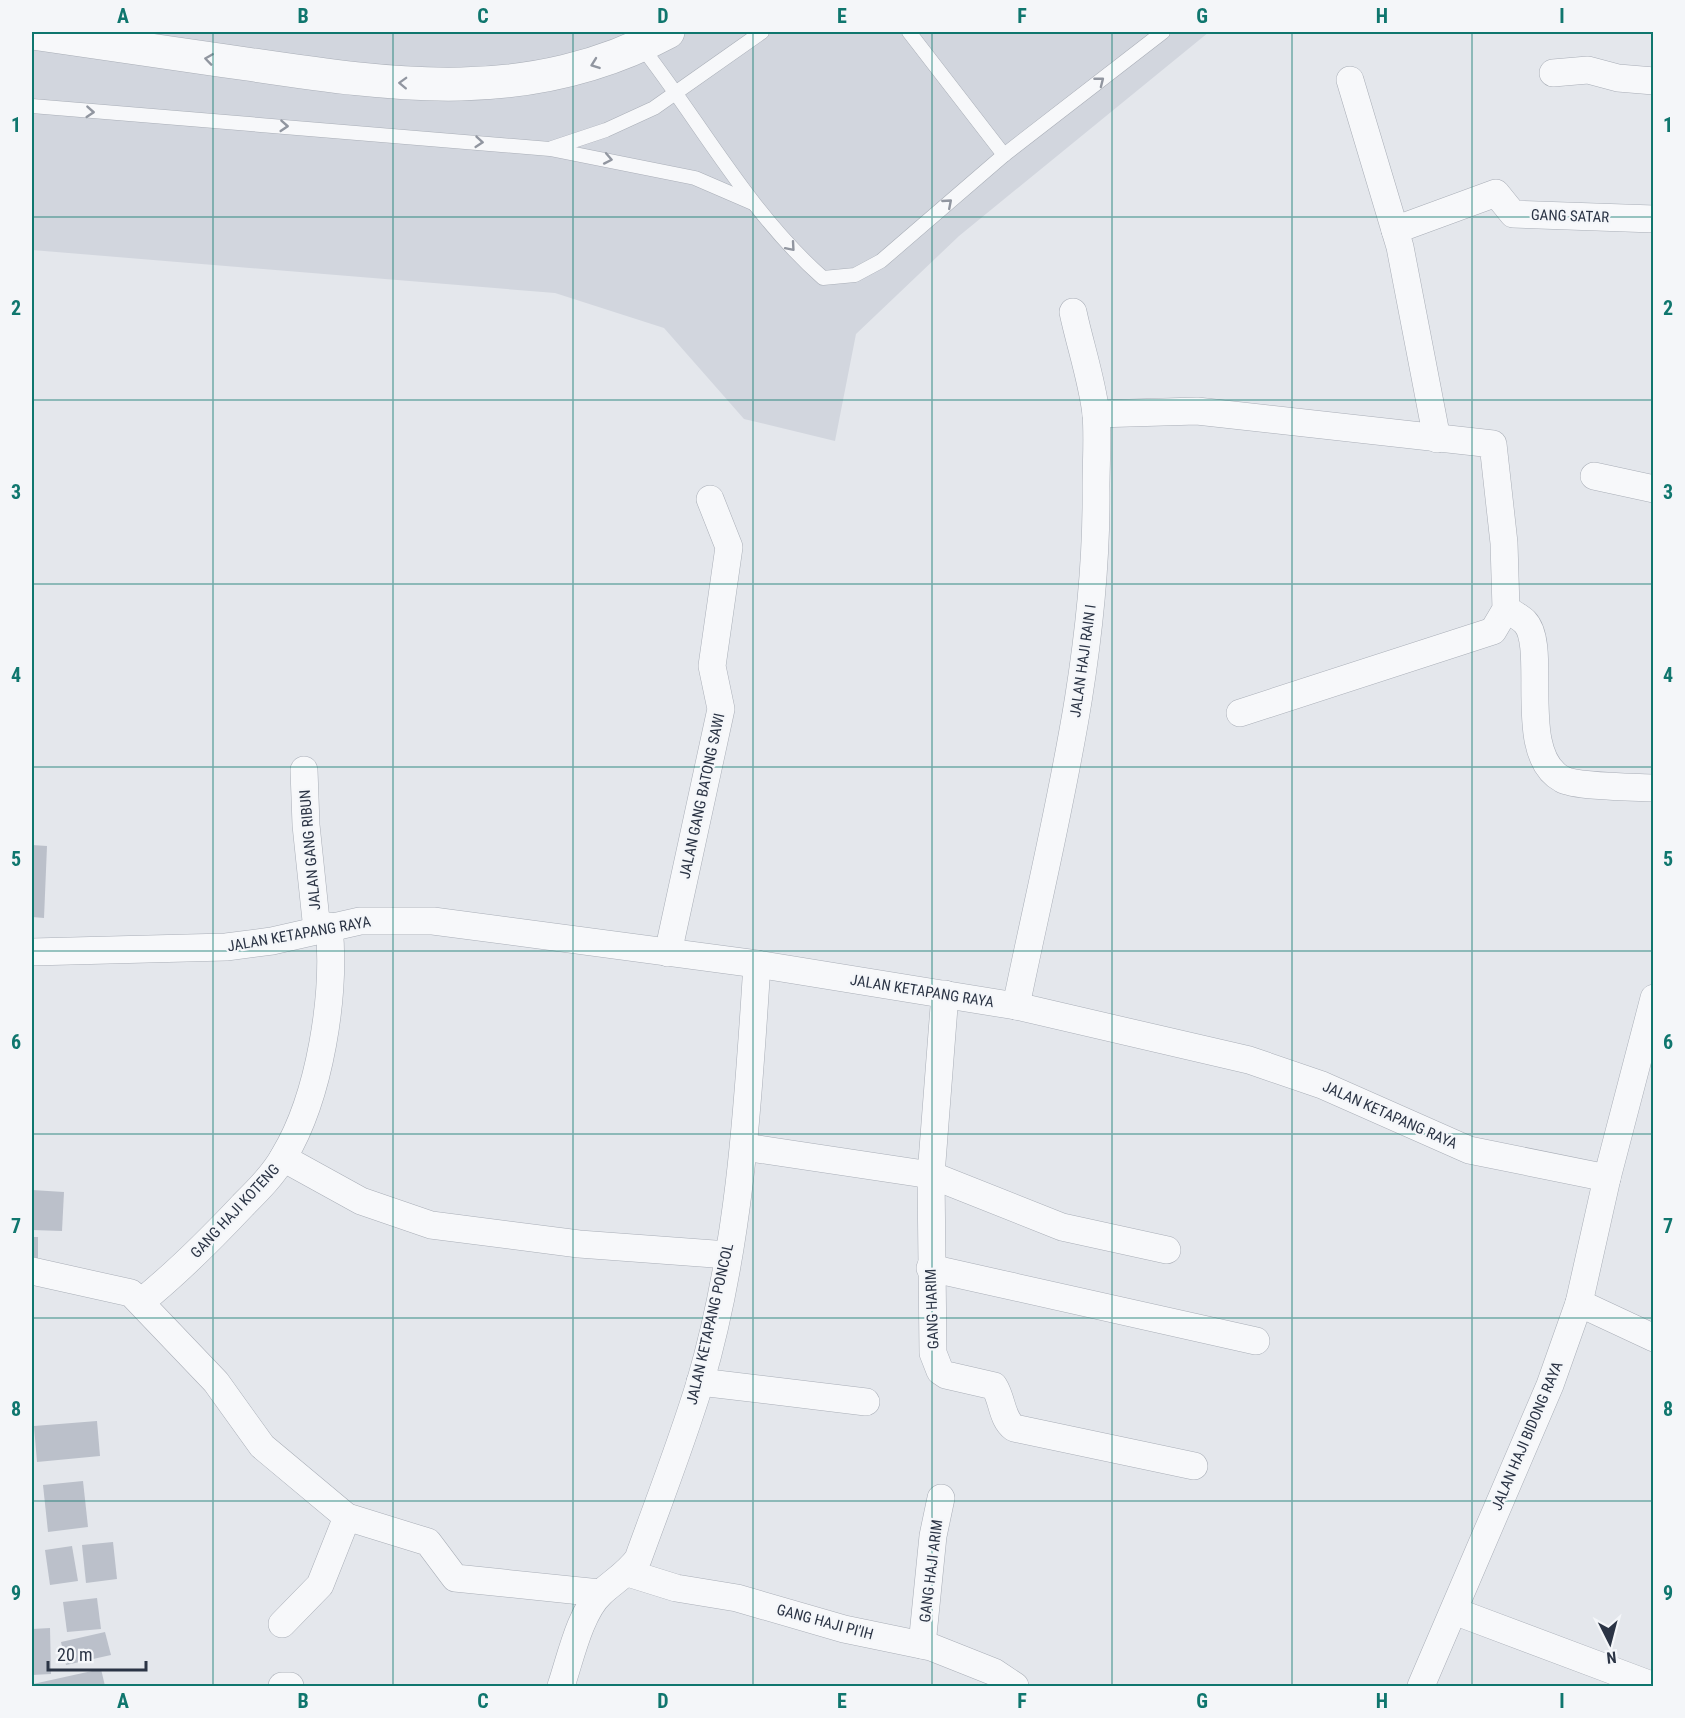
<svg xmlns="http://www.w3.org/2000/svg" width="1685" height="1718" font-family="'Roboto Condensed',sans-serif">
<style>
.built{fill:#d2d6de}
.building{fill:#bbc0ca}
.lines{fill:none;stroke-linecap:round;stroke-linejoin:round}
.service-casing{stroke:#a9aeb7;stroke-width:15}
.minor-casing{stroke:#a9aeb7;stroke-width:28}
.tertiary-casing{stroke:#a9aeb7;stroke-width:34}
.service{stroke:#f7f8fa;stroke-width:14}
.minor{stroke:#f7f8fa;stroke-width:27}
.tertiary{stroke:#f7f8fa;stroke-width:33}
.oneway{stroke:#9196a0}
.grid{fill:none;stroke:#0f766e;stroke-width:1.5;stroke-opacity:0.55}
.labels{text-anchor:middle;dominant-baseline:central;stroke-width:4.5;stroke-linejoin:round;paint-order:stroke}
.street-label{font-size:15px;fill:#2b3445;stroke:#f4f6f9}
.neatline{fill:none;stroke:#0f766e;stroke-width:2}
.grid-label{font-size:20px;text-anchor:middle;font-weight:bold;fill:#0f766e}
</style>
<rect width="100%" height="100%" fill="#e4e7ec"/>
<polygon class="built" points="32,32 1209,32 959,236 856,334 835,441 744,419 664,328 555,293 32,250"/>
<g class="building">
<polygon points="32,845 47,846 44,918 32,917"/>
<polygon points="32,1190 64,1192 62,1231 32,1230"/>
<rect x="32" y="1237" width="6" height="27"/>
<polygon points="97,1421 100,1456 37,1462 34,1426"/>
<polygon points="83,1481 88,1527 48,1532 43,1485"/>
<polygon points="113,1542 117,1579 86,1583 82,1545"/>
<polygon points="72,1546 78,1581 50,1585 45,1550"/>
<polygon points="97,1598 101,1629 67,1632 63,1602"/>
<polygon points="50,1628 51,1674 32,1675 32,1629"/>
<polygon points="105,1632 111,1655 66,1665 61,1642"/>
<polygon points="101,1669 105,1686 33,1686 33,1684"/>
</g>
<g class="lines">
<defs>
<g id="service">
<polyline points="909,32 1004,155"/>
<path d="M641 46C701 123 749 213 823 278L855 275 881 261 1004 155 1163 32"/>
<polyline points="32,106 550,149 695,178 753,203"/>
<polyline points="552,148 606,130 654,108 762,32"/>
</g>
<g id="minor">
<polyline points="1553,73 1588,70 1618,78 1654,81"/>
<polyline points="1350,80 1400,247 1437,439"/>
<polyline points="1395,230 1496,193 1513,214 1654,219"/>
<polyline points="1096,414 1197,411 1493,444 1504,543 1506,609 1493,631 1240,713"/>
<polyline points="1594,476 1654,489"/>
<path d="M1506 609C1512 613 1520 617 1525 622 1549 647 1515 754 1562 779 1576 787 1634 787 1654 788"/>
<polyline points="304,770 306,825 317,930"/>
<polyline points="32,952 226,947 272,941 360,921 433,921 757,964 1016,1006 1249,1060 1322,1085 1469,1150 1607,1178"/>
<polyline points="668,953 721,709 712,666 729,547 710,499"/>
<path d="M945 994 931 1175 933 1353 940 1371 946 1375 994 1386C1003 1400 1001 1418 1014 1428L1194 1466"/>
<path d="M1016 1006C1051 835 1098 663 1096 487 1096 463 1098 438 1096 414 1092 380 1080 345 1073 312"/>
<polyline points="744,1147 931,1175 1062,1227 1167,1250"/>
<polyline points="283,1158 361,1201 431,1225 579,1244 728,1255"/>
<polyline points="930,1268 1256,1341"/>
<polyline points="32,1271 131,1293 216,1382 262,1446 347,1517 428,1542 455,1578 600,1593"/>
<path d="M141 1302C178 1272 211 1239 243 1205 258 1190 274 1174 284 1156 320 1096 336 995 329 926"/>
<polyline points="1579,1303 1654,1338"/>
<polyline points="700,1382 866,1402"/>
<polyline points="628,1573 676,1588 737,1598 844,1629 931,1647 994,1672 1015,1686"/>
<polyline points="1454,1611 1654,1686"/>
<polyline points="282,1624 320,1585 347,1517"/>
<polyline points="922,1645 933,1536 941,1498"/>
<polyline points="282,1686 290,1686"/>
<path d="M561 1686C570 1660 580 1612 601 1593 614 1581 627 1574 638 1559 659 1501 682 1442 700 1383 740 1247 748 1105 757 964"/>
<polyline points="1421,1686 1550,1385 1579,1303 1607,1178 1654,998"/>
</g>
<path id="tertiary" d="M32 33C103 43 175 54 247 64 395 86 530 106 668 32"/>
</defs>
<use href="#service" class="service-casing"/>
<use href="#minor" class="minor-casing"/>
<use href="#tertiary" class="tertiary-casing"/>
<use href="#service" class="service"/>
<use href="#minor" class="minor"/>
<use href="#tertiary" class="tertiary"/>
</g>
<defs><path id="oneway-chevron" d="M-2-3.5L2.5 0L-2 3.5" fill="none" stroke-width="1.6" stroke-linecap="round" stroke-linejoin="round" transform="scale(1.5)"/></defs>
<g class="oneway">
<use href="#oneway-chevron" transform="translate(209 59) rotate(-172)"/>
<use href="#oneway-chevron" transform="translate(595 64) rotate(160)"/>
<use href="#oneway-chevron" transform="translate(1100 81) rotate(-38)"/>
<use href="#oneway-chevron" transform="translate(403 83) rotate(-178)"/>
<use href="#oneway-chevron" transform="translate(90 112) rotate(4)"/>
<use href="#oneway-chevron" transform="translate(284 126) rotate(4)"/>
<use href="#oneway-chevron" transform="translate(479 142) rotate(5)"/>
<use href="#oneway-chevron" transform="translate(608 159) rotate(11)"/>
<use href="#oneway-chevron" transform="translate(948 203) rotate(-41)"/>
<use href="#oneway-chevron" transform="translate(791 247) rotate(49)"/>
</g>
<path class="grid" d="M213 32V1686M393 32V1686M573 32V1686M753 32V1686M932 32V1686M1112 32V1686M1292 32V1686M1472 32V1686M32 217H1654M32 400H1654M32 584H1654M32 767H1654M32 951H1654M32 1134H1654M32 1318H1654M32 1501H1654"/>
<g class="labels">
<g class="street-label">
<text transform="translate(1570 216) rotate(2)">GANG SATAR</text>
<text transform="translate(1083 661) rotate(-82)">JALAN HAJI RAIN I</text>
<text transform="translate(702 796) rotate(-78)">JALAN GANG BATONG SAWI</text>
<text transform="translate(310 850) rotate(-95)">JALAN GANG RIBUN</text>
<text transform="translate(299 934) rotate(-10)">JALAN KETAPANG RAYA</text>
<text transform="translate(922 991) rotate(9)">JALAN KETAPANG RAYA</text>
<text transform="translate(1390 1115) rotate(24)">JALAN KETAPANG RAYA</text>
<text transform="translate(235 1211) rotate(-47)">GANG HAJI KOTENG</text>
<text transform="translate(932 1309) rotate(-92)">GANG HARIM</text>
<text transform="translate(710 1324) rotate(-77)">JALAN KETAPANG PONCOL</text>
<text transform="translate(1527 1436) rotate(-67)">JALAN HAJI BIDONG RAYA</text>
<text transform="translate(931 1571) rotate(-83)">GANG HAJI ARIM</text>
<text transform="translate(825 1622) rotate(15)">GANG HAJI PI'IH</text>
</g>
</g>
<rect width="1685" height="1718" fill="none" stroke="#f4f6f9" stroke-width="66"/>
<g transform="translate(1610 1643) rotate(174)" stroke="#f4f6f9" stroke-width="4.5" paint-order="stroke">
<path d="M0-4.5L10 22L0 15L-10 22Z" fill="#2b3445"/>
<text y="-9" font-size="16" font-weight="bold" text-anchor="middle" fill="#2b3445">N</text>
</g>
<path d="M48 1661v9h98v-9" fill="none" stroke="#2b3445" stroke-width="3"/>
<text x="57" y="1661" font-size="18" fill="#2b3445" stroke="#f4f6f9" stroke-width="4.5" paint-order="stroke">20 m</text>
<rect x="33" y="33" width="1619" height="1652" class="neatline"/>
<g class="grid-label">
<text x="123" y="23">A</text>
<text x="303" y="23">B</text>
<text x="483" y="23">C</text>
<text x="663" y="23">D</text>
<text x="842" y="23">E</text>
<text x="1022" y="23">F</text>
<text x="1202" y="23">G</text>
<text x="1382" y="23">H</text>
<text x="1562" y="23">I</text>
<text x="16" y="132">1</text>
<text x="1668" y="132">1</text>
<text x="16" y="315">2</text>
<text x="1668" y="315">2</text>
<text x="16" y="499">3</text>
<text x="1668" y="499">3</text>
<text x="16" y="682">4</text>
<text x="1668" y="682">4</text>
<text x="16" y="866">5</text>
<text x="1668" y="866">5</text>
<text x="16" y="1049">6</text>
<text x="1668" y="1049">6</text>
<text x="16" y="1233">7</text>
<text x="1668" y="1233">7</text>
<text x="16" y="1416">8</text>
<text x="1668" y="1416">8</text>
<text x="16" y="1600">9</text>
<text x="1668" y="1600">9</text>
<text x="123" y="1708">A</text>
<text x="303" y="1708">B</text>
<text x="483" y="1708">C</text>
<text x="663" y="1708">D</text>
<text x="842" y="1708">E</text>
<text x="1022" y="1708">F</text>
<text x="1202" y="1708">G</text>
<text x="1382" y="1708">H</text>
<text x="1562" y="1708">I</text>
</g>
</svg>
